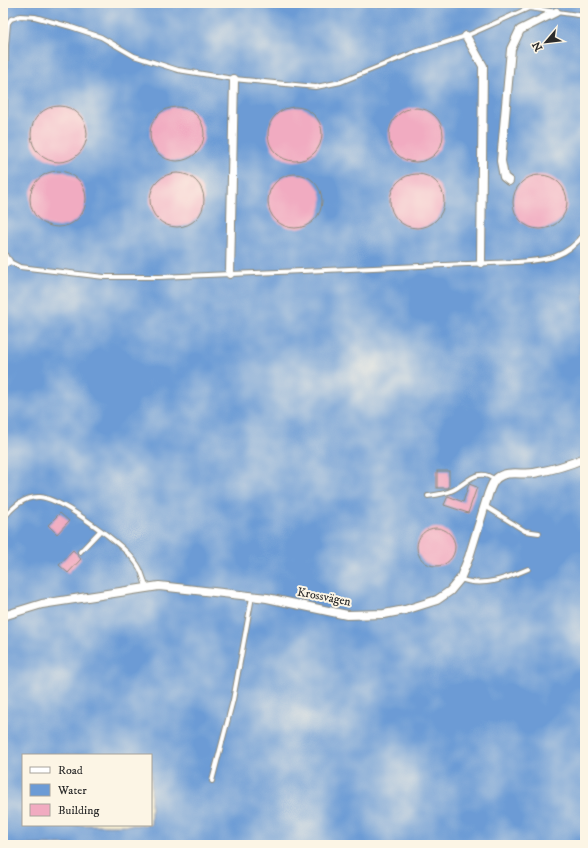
<svg xmlns="http://www.w3.org/2000/svg" width="588" height="848" font-family="'IM FELL DW Pica',serif">
<style>
.water{fill:#6c9bd5;stroke:#4c6380;fill-rule:evenodd}
.building{fill:#f1abc1}
.lines{fill:none;stroke-linecap:round;stroke-linejoin:round}
.lane-casing{stroke:#8d897a;stroke-width:6}
.street-casing{stroke:#8d897a;stroke-width:10}
.lane{stroke:#fff;stroke-width:4}
.street{stroke:#fff;stroke-width:8}
.labels{text-anchor:middle;dominant-baseline:central;stroke-width:4;stroke-linejoin:round;paint-order:stroke}
.street-label{font-size:12px;fill:#2b2b2b;stroke:#fcf5e5}
</style>
<rect width="100%" height="100%" fill="#fcf5e5"/>
<filter id="ink" filterUnits="userSpaceOnUse"><feTurbulence type="fractalNoise" baseFrequency=".025" numOctaves="2"/><feDisplacementMap in="SourceGraphic" scale="8" xChannelSelector="R" yChannelSelector="G"/><feConvolveMatrix kernelMatrix="1 2 1 2 8 2 1 2 1" color-interpolation-filters="sRGB"/></filter>
<filter id="wash" filterUnits="userSpaceOnUse"><feTurbulence type="fractalNoise" baseFrequency=".012" numOctaves="4" result="noise"/><feDisplacementMap in="SourceGraphic" scale="16" xChannelSelector="R" yChannelSelector="G"/><feGaussianBlur stdDeviation="0.9" result="paint"/><feColorMatrix in="noise" values="0 0 0 0 0 0 0 0 0 0 0 0 0 0 0 0 0 1.4 0 .05"/><feComposite in="paint" operator="in"/></filter>
<g filter="url(#wash)">
<rect width="100%" height="100%" fill="#efe7c9"/>
<path class="water" d="M3 3H585V845H3ZM23 755H151V825H23Z"/>
<g id="blocks">
<g class="building">
<circle cx="59" cy="134" r="28"/>
<circle cx="295" cy="134" r="27"/>
<circle cx="177" cy="134" r="27"/>
<circle cx="416" cy="135" r="27"/>
<circle cx="58" cy="199" r="28"/>
<circle cx="177" cy="200" r="27"/>
<circle cx="417" cy="201" r="27"/>
<circle cx="295" cy="201" r="27"/>
<circle cx="540" cy="202" r="27"/>
<rect x="437" y="471" width="12" height="17"/>
<polygon points="469,484 477,487 468,513 444,505 448,496 463,502"/>
<polygon points="60,513 69,521 57,534 48,525"/>
<circle cx="436" cy="547" r="19"/>
<polygon points="73,550 81,559 68,573 59,565"/>
</g>
</g>
</g>
<g filter="url(#ink)">
<use href="#blocks" fill-opacity="0" stroke="#8d897a" stroke-width="1"/>
<g class="lines">
<defs>
<g id="lane">
<polyline points="3,202 6,45 8,23 11,19 20,16 35,17 71,27 101,37 134,56 178,70 234,79 316,87 341,82 415,52 466,36 529,8 585,16"/>
<path d="M3 249 8 261 20 267 104 277H159L516 262C545 260 566 259 585 233"/>
<path d="M428 496C436 495 445 494 453 490 467 483 478 466 495 480"/>
<polyline points="485,506 525,531 539,533"/>
<path d="M3 520C11 508 24 496 40 497 62 499 125 545 137 564 142 571 144 579 146 587"/>
<polyline points="80,552 100,531"/>
<path d="M460 579C483 588 507 578 528 569"/>
<polyline points="212,781 233,700 252,597"/>
</g>
<g id="street">
<polyline points="466,36 483,66 481,263"/>
<polyline points="509,181 504,177 501,161 511,49 520,30 556,12"/>
<polyline points="3,264 8,261"/>
<polyline points="230,274 234,79"/>
<path d="M3 616 42 604 159 586 267 598 347 615 384 614 405 610 437 600 450 591 460 579 469 557 488 495C490 489 492 482 497 478 507 470 522 475 534 473 551 470 569 465 585 458"/>
</g>
</defs>
<use href="#lane" class="lane-casing"/>
<use href="#street" class="street-casing"/>
<use href="#lane" class="lane"/>
<use href="#street" class="street"/>
</g>
</g>
<g class="labels">
<g class="street-label">
<text transform="translate(324 597) rotate(11)">Krossvägen</text>
</g>
</g>
<rect width="588" height="848" fill="none" stroke="#fcf5e5" stroke-width="16"/>
<rect x="22" y="754" width="130" height="72" fill="#fcf5e5" stroke="#a8a49b"/>
<rect x="30" y="767" width="20" height="6" fill="#ffffff" stroke="#a8a49b"/>
<text x="58" y="774" font-size="12" fill="#2b2b2b">Road</text>
<rect x="30" y="784" width="20" height="12" fill="#6c9bd5" stroke="#a8a49b"/>
<text x="58" y="794" font-size="12" fill="#2b2b2b">Water</text>
<rect x="30" y="804" width="20" height="12" fill="#f1abc1" stroke="#a8a49b"/>
<text x="58" y="814" font-size="12" fill="#2b2b2b">Building</text>
<g transform="translate(546 42) rotate(242)" stroke="#fcf5e5" stroke-width="3" paint-order="stroke">
<path d="M0-3L7 15L0 10L-7 15Z" fill="#2b2b2b"/>
<text y="-6" font-size="11" font-weight="bold" text-anchor="middle" fill="#2b2b2b">N</text>
</g>
</svg>
